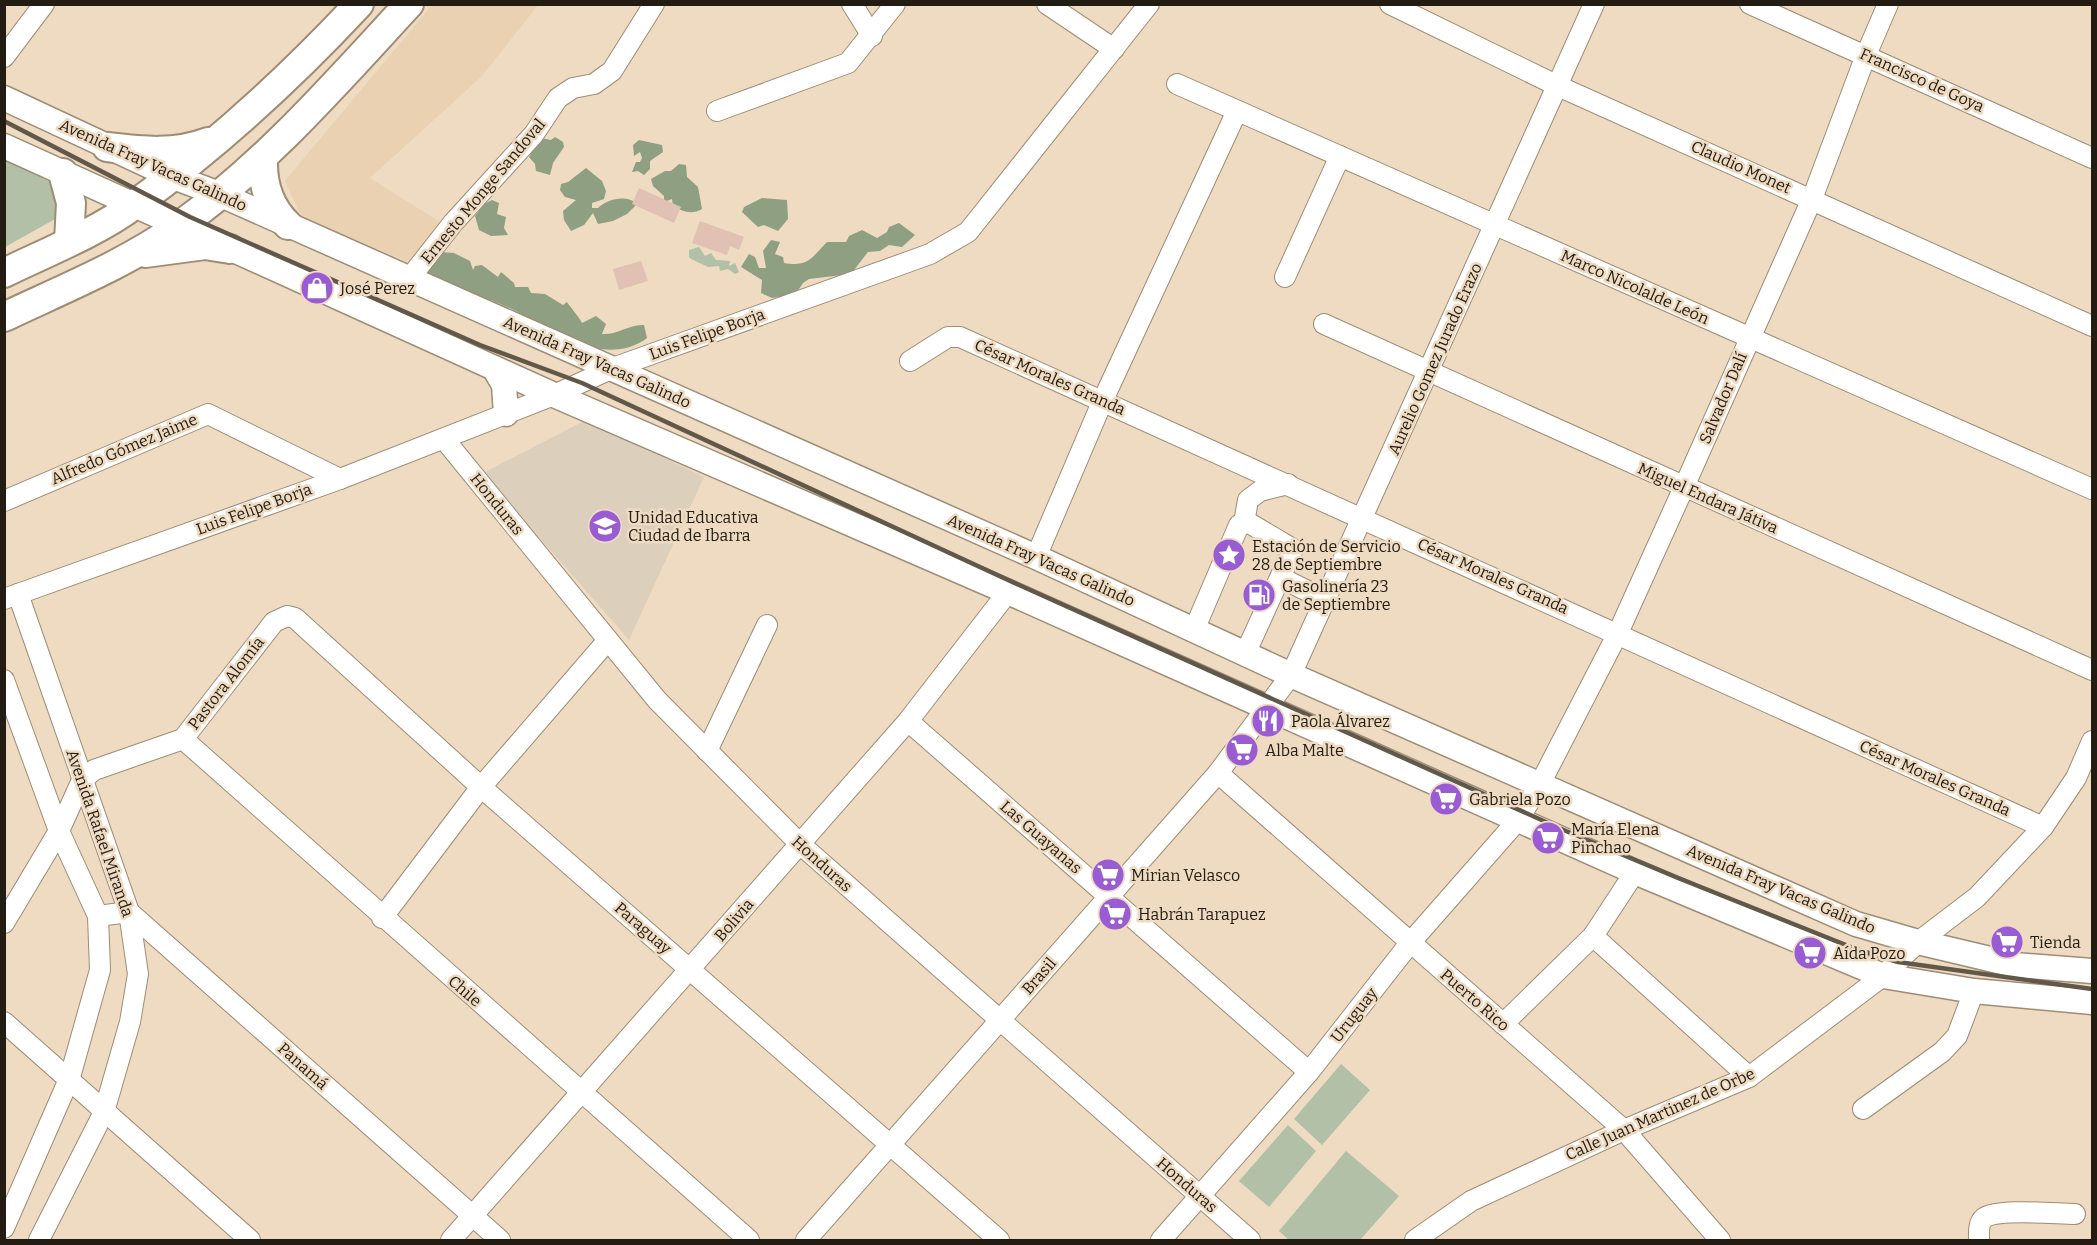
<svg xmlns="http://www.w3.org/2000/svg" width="2097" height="1245" font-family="Bitter,serif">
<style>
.built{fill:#e9d1b1}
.education{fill:#dccfbc}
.green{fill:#b1c0a6}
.forest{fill:#8fa082}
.building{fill:#e0c1b3}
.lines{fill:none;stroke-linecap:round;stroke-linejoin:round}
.minor-casing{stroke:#9e8c74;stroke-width:22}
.major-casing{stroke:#9e8c74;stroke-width:27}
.highway-casing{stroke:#9e8c74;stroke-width:32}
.minor{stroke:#fff;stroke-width:20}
.major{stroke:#fff;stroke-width:24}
.highway{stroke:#fff;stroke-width:28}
.rail{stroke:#625849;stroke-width:4.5}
.labels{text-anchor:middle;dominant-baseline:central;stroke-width:5;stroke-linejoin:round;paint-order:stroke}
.street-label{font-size:16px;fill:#221c12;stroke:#eedbc2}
.poi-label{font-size:16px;fill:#221c12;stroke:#eedbc2;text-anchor:start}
</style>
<rect width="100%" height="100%" fill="#eedbc2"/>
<polygon class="built" points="432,5 538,5 482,76 370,178 443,224 409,262 302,218 285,181"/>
<polygon class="education" points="586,420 704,477 629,640 483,473"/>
<g class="green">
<polygon points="5,160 54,184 60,200 57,218 5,247"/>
<path d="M699 247 705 256 711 253 716 260 730 261 729 266 735 263 739 272 735 274 728 269 720 271 719 266 708 267C702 263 694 262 689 257V250Z"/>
<polygon points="1341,1064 1370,1090 1322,1145 1294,1119"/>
<polygon points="1288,1125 1316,1151 1269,1207 1239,1181"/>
<polygon points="1346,1151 1399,1196 1360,1240 1289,1240 1279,1231"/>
</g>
<g class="forest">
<polygon points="555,137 563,142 564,147 553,163 550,175 536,171 535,164 529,157 541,138 551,140"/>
<polygon points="639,140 662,145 663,152 650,161 650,169 644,175 638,171 632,172 636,162 640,162 642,158 640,152 634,156 633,145"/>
<path d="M679 164 686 165 687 177 698 187 702 209C692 215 683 212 673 206L672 199 664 202V196L653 186 651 179 665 171H671Z"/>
<path d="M586 168 602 181 606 191 604 199 592 203V208H598C607 199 627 194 637 204L627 214 613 221 598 224 593 213 584 225 571 231 564 220 563 211 576 200 565 197 560 190 561 184 568 182Z"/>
<polygon points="762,198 787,200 788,219 778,231 764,225 758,227 742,212 744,207"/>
<polygon points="492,200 499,203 497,214 506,217 504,228 508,235 491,236 479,230 475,216 484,204"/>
<path d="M899 223 915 235 902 247 889 245 880 251 868 252 851 274 809 279 803 283 795 295 772 298 761 293 762 280 741 267 749 254 755 257 759 268H766L763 251 771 240 780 242 775 254 783 257 784 263C809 267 811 258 827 242H846L849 236 862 230 877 238 887 232 889 227Z"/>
<path d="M440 252 454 253 470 261 473 270 475 266 482 265 498 277 501 272 514 283 515 287H528L531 293 545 294 563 305 567 302C571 308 580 318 582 323L596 316 606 324 602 334C618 335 629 324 644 325L647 338C616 362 569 345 542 324L532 325C528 313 503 306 491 300L486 303 469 296 464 289 436 283 422 270Z"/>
</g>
<g class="building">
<polygon points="639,188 681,207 674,223 632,204"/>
<polygon points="700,221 744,237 739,250 730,246 727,255 692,243"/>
<polygon points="641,261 648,281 619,290 613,269"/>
</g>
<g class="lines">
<defs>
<g id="minor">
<polyline points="852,4 872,36"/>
<polyline points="1047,4 1114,49"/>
<polyline points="1390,4 1558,86 2092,326"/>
<polyline points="1750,4 2092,158"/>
<polyline points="4,57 44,4"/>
<polyline points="1177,84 2092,489"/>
<polyline points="717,111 848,63 895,4"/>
<polyline points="1285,277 1340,156"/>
<polyline points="409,279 453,223 534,134 558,98 573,88 594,84 612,71 654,4"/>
<polyline points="1324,324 2092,670"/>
<polyline points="910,361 948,337 960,337 2043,827"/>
<polyline points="444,439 657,700 800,844 1250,1240"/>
<polyline points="4,501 208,414 340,479"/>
<polyline points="1244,523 1248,500 1260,491 1288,484"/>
<polyline points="1036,557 1103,400 1237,111"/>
<polyline points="1281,578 1326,600"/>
<polyline points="18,594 129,912 138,974 130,1022 104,1112 39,1240"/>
<polyline points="4,599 340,479 554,395 613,368 930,254 968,232 1149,4"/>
<polyline points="1194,630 1239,525 1249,523 1293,549 1245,654"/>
<polyline points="4,680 59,831 98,916 100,970 70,1077 4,1228"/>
<polyline points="908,721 1309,1072"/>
<polyline points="183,739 749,1240"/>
<polyline points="707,751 767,625"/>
<polyline points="1218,773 1624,1130 1720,1240"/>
<polyline points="98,916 129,912 500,1240"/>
<polyline points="382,918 481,787 608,640"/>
<polyline points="4,923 59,831 82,780 94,770 183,739 274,622 287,616 295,618 481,787 999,1240"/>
<polyline points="1593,936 1749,1077"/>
<polyline points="4,1022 250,1240"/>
<polyline points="1503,1024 1593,936 1635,872"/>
<polyline points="1863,1109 1942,1052 1957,1036 1974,991"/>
<polyline points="451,1240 908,721 1008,592"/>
<polyline points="806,1240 1218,773 1291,675 1594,4"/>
<polyline points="1161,1240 1309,1072 1410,943 1518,820 1540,784 1618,633 1684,487 1812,199 1866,55 1888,4"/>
<polyline points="1415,1240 1471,1201 1624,1130 1749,1077 1883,976 1918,942 1977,897 2043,827 2076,778 2092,741"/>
<path d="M1979 1240C1979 1233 1978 1223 1984 1218 1998 1208 2056 1214 2075 1214"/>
</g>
<g id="major">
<polyline points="4,98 171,176 219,194 1036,557 1291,675 1856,924 1918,942 2015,965 2092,971"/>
<polyline points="4,146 554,395 1008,592 1635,872 1883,976 1974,991 2092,1002"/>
<polyline points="494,368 504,385 506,414"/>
</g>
<g id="highway">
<path d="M107 147C142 151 174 155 208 142"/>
<path d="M263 158C262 184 269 207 288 225"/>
<polyline points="63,173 71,203 69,242"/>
<polyline points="145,253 205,245 230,249"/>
<path d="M4 273C47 252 96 233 134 205 216 146 290 78 359 4"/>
<path d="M4 317C63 289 126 264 179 226 266 164 336 83 409 4"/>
</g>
</defs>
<use href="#minor" class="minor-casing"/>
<use href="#major" class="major-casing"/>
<use href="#highway" class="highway-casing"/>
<use href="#minor" class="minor"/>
<use href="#major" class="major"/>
<use href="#highway" class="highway"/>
<polyline class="rail" points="4,121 190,217 480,345 582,383 1008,580 1566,831 1678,878 1856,949 1898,962 2092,989"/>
</g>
<defs>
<symbol id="shop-disc" viewBox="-11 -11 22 22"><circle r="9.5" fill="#9a5cd2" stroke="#eedbc2"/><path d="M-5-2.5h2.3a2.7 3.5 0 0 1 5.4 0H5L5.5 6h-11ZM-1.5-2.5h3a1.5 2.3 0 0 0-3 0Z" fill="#fff"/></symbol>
<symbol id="university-disc" viewBox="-11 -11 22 22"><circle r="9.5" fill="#9a5cd2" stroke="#eedbc2"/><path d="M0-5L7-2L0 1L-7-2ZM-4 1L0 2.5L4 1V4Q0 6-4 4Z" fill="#fff"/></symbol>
<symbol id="sight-disc" viewBox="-11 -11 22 22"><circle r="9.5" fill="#9a5cd2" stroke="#eedbc2"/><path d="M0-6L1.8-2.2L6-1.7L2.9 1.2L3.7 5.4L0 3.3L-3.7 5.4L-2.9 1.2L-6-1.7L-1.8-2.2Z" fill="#fff"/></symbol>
<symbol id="fuel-disc" viewBox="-11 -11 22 22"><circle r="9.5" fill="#9a5cd2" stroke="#eedbc2"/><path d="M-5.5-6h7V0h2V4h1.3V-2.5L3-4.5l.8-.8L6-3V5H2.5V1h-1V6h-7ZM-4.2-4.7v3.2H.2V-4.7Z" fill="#fff"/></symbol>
<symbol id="restaurant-disc" viewBox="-11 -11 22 22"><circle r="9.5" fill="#9a5cd2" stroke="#eedbc2"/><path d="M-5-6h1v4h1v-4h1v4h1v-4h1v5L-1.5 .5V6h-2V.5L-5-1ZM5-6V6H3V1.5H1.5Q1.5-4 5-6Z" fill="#fff"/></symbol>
<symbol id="supermarket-disc" viewBox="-11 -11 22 22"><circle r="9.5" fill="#9a5cd2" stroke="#eedbc2"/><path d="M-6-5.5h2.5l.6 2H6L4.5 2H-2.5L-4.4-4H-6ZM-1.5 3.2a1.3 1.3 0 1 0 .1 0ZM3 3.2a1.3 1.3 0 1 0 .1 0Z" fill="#fff"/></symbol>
</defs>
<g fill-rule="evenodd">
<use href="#shop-disc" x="298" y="269" width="38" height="38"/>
<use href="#university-disc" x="586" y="507" width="38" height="38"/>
<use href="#sight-disc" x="1210" y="536" width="38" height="38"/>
<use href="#fuel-disc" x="1240" y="576" width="38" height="38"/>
<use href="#restaurant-disc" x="1249" y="702" width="38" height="38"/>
<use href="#supermarket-disc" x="1223" y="731" width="38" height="38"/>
<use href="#supermarket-disc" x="1427" y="780" width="38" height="38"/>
<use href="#supermarket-disc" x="1529" y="819" width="38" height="38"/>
<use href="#supermarket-disc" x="1089" y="856" width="38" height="38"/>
<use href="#supermarket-disc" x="1096" y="895" width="38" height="38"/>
<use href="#supermarket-disc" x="1988" y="923" width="38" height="38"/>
<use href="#supermarket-disc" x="1791" y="934" width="38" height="38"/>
</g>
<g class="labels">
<g class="street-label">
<text transform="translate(1922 80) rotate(24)">Francisco de Goya</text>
<text transform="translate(153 165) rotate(24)">Avenida Fray Vacas Galindo</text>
<text transform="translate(1741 167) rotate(24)">Claudio Monet</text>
<text transform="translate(483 191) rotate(-50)">Ernesto Monge Sandoval</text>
<text transform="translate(1635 287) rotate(24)">Marco Nicolalde León</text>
<text transform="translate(707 334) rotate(-20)">Luis Felipe Borja</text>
<text transform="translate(1435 359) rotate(-66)">Aurelio Gomez Jurado Erazo</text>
<text transform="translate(597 362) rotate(24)">Avenida Fray Vacas Galindo</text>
<text transform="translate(1050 377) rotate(24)">César Morales Granda</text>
<text transform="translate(1723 398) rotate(-67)">Salvador Dalí</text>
<text transform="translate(124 449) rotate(-23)">Alfredo Gómez Jaime</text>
<text transform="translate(1708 498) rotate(24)">Miguel Endara Játiva</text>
<text transform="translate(497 504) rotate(51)">Honduras</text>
<text transform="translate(254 509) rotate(-20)">Luis Felipe Borja</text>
<text transform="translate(1041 560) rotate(24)">Avenida Fray Vacas Galindo</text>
<text transform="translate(1493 576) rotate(24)">César Morales Granda</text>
<text transform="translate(226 683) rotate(-52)">Pastora Alomía</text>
<text transform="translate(1935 778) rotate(24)">César Morales Granda</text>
<text transform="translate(100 833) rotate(71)">Avenida Rafael Miranda</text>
<text transform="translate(1041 837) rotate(41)">Las Guayanas</text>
<text transform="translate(822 864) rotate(42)">Honduras</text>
<text transform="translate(1781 889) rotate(23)">Avenida Fray Vacas Galindo</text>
<text transform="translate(734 920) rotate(-49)">Bolivia</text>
<text transform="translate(643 928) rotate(41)">Paraguay</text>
<text transform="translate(1039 976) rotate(-49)">Brasil</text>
<text transform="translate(465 991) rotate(41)">Chile</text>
<text transform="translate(1475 1000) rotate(41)">Puerto Rico</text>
<text transform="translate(1354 1015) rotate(-52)">Uruguay</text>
<text transform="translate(303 1066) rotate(42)">Panamá</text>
<text transform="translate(1660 1114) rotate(-24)">Calle Juan Martinez de Orbe</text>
<text transform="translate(1187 1185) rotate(41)">Honduras</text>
</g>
<g class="poi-label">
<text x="340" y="288">José Perez</text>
<text x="628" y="517">Unidad Educativa<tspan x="628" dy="18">Ciudad de Ibarra</tspan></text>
<text x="1252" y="546">Estación de Servicio<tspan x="1252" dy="18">28 de Septiembre</tspan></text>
<text x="1282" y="586">Gasolinería 23<tspan x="1282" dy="18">de Septiembre</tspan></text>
<text x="1291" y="721">Paola Álvarez</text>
<text x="1265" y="750">Alba Malte</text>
<text x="1469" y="799">Gabriela Pozo</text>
<text x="1571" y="829">María Elena<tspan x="1571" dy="18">Pinchao</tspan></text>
<text x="1131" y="875">Mirian Velasco</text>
<text x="1138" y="914">Habrán Tarapuez</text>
<text x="2030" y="942">Tienda</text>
<text x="1833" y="953">Aída Pozo</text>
</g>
</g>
<rect width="2097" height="1245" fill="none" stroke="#221c12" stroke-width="12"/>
</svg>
